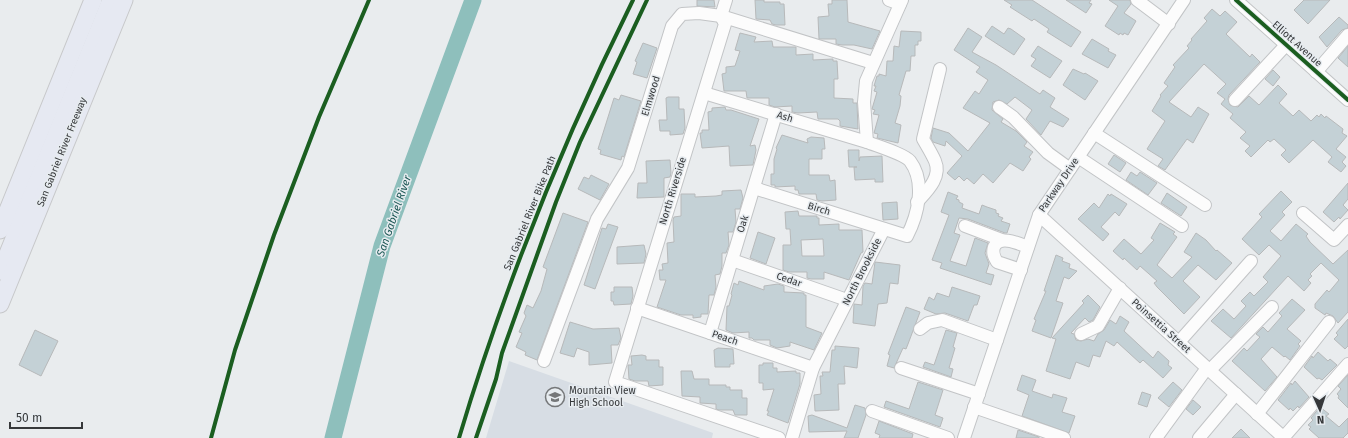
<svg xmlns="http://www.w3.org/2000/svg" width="1348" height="438" font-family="'Fira Sans',sans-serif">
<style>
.built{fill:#d7dde4}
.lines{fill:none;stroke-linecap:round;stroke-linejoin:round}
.river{stroke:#8ebfbc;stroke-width:17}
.building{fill:#c4d1d6;stroke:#b7b9ba;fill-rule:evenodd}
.minor-casing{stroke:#c2c4c6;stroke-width:14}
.highway-casing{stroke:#c7c8ca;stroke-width:19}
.minor{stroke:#fcfcfc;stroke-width:12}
.highway{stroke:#e6e9f2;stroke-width:17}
.cycleway-casing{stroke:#e7ecf0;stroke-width:6}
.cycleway{stroke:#1b5e20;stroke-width:4}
.labels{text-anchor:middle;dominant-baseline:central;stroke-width:3;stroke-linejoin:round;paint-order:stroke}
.street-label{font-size:10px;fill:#36383a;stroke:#e7ecf0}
.poi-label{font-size:10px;fill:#36383a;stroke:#e7ecf0;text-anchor:start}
.water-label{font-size:11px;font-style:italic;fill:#1c5754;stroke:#e7ecf0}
</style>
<rect width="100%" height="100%" fill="#e9ecee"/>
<polygon class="built" points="509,361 713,433 712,438 486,438"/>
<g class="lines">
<polyline class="river" points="333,438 382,246 473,0"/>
</g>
<g class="building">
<polygon points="697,0 714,0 715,7 697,6"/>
<polygon points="755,0 764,0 764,2 780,2 780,4 784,4 785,25 776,25 772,24 770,20 756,19"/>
<polygon points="832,0 847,0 848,22 880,31 872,49 854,45 842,45 836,44 836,39 819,39 818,17 829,16 828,4 832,4"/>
<polygon points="1004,0 1032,0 1081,32 1071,47 1047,32 1049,29 1034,19 1032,21 1010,7 1012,5"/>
<polygon points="1066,0 1091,0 1089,3 1092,4 1086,13"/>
<polygon points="1109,0 1130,0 1131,4 1124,13 1136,21 1128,35 1124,33 1123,35 1120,33 1119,35 1105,26 1118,6"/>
<polygon points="1304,0 1330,0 1308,24 1294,10"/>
<polygon points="1212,9 1220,16 1225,11 1237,22 1226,34 1250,57 1252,54 1260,62 1229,95 1228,99 1230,105 1238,107 1249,96 1259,105 1278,85 1287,94 1279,103 1293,116 1299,110 1311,121 1317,115 1319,117 1321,114 1325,118 1326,116 1343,129 1342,133 1347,136 1336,149 1346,157 1342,162 1346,166 1341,172 1328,162 1332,157 1313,140 1289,163 1281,155 1286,150 1274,139 1270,142 1268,140 1251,157 1245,151 1250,146 1240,138 1246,132 1230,118 1233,114 1221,104 1225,99 1217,93 1226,84 1204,64 1169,102 1191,117 1198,107 1209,114 1193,143 1187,139 1165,170 1158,166 1163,159 1147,149 1165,121 1152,111 1161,96 1160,95 1168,86 1164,83 1175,67 1173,65 1189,48 1187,46 1192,40 1191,39 1207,21 1204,18"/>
<polygon points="1339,17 1348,25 1348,28 1342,30 1327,47 1319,37"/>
<polygon points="992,26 1004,34 1008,28 1011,29 1025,39 1014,55 985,36"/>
<polygon points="968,28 982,37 972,52 996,65 1040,94 1043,90 1055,98 1050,107 1069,119 1063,127 1050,121 1041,135 1026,119 1032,110 1015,97 1007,104 999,100 993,102 992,110 1003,119 1001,122 1016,131 1027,142 1024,146 1033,152 1029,157 1031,159 1023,171 1010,163 993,183 983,174 974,184 967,178 964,181 959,176 955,180 947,173 962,156 946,141 945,146 933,142 931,138 933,128 949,133 968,151 990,123 963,108 975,91 979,94 988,80 976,72 980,67 954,50"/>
<polygon points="901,31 921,32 921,41 918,41 918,45 915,45 915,56 911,56 910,71 906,71 899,95 901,96 900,106 895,123 901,125 898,143 877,138 878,134 874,133 879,115 873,114 875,110 872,109 877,92 874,91 876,86 874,86 877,76 879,76 879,74 886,76 887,61 893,61 894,46 899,47"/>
<polygon points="740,33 756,37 754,42 772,41 773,47 796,47 796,55 813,54 813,60 833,59 833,61 837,61 838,79 834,79 834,98 853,99 853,103 857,103 858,129 840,126 840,121 838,119 818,119 817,112 798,113 792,112 792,106 775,107 769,105 769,98 747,98 746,91 724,91 722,74 726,73 726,67 735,66 740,51 735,50"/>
<polygon points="1092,39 1109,49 1108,51 1116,55 1108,68 1082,54"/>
<polygon points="643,43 657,48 647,78 633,74 637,62 635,61"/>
<polygon points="1038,46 1062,61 1050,78 1031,66 1036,59 1031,56"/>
<polygon points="1348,46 1348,67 1338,58"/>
<polygon points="1073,69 1084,74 1085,73 1098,81 1085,100 1063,85"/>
<polygon points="1273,70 1280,77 1273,86 1265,79"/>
<polygon points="621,95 641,101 624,157 622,156 621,160 600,154 601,150 598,149 614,98 619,100"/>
<polygon points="668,97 679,97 679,109 684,109 685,128 683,134 670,135 670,131 660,131 659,120 667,120 666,98"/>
<polygon points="725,107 726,110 731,110 759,119 750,146 755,145 756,150 753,165 730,166 729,146 702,148 700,133 702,133 702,130 709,130 708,112 712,111 712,108"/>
<polygon points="782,135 808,143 807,139 811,137 824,138 825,149 822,149 822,159 809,159 809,175 829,175 830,181 835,180 836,200 822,201 817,200 816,194 799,194 798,190 795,190 795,186 775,187 775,185 771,185 771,174 774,174 774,159 777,149 776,148"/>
<polygon points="848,150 859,150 859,161 860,157 882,156 883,182 875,182 875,179 855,180 854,167 857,167 849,167"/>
<polygon points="1114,155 1126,163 1120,172 1108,164"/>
<polygon points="670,160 671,173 670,177 664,178 664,197 637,198 638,183 647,183 646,161"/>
<polygon points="1131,172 1137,176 1140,172 1157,183 1148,195 1126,180"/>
<polygon points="591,175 609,184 600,200 578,189 584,177 589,179"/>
<polygon points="1348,183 1348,199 1343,205 1348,210 1340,219 1339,217 1334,222 1323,212"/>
<polygon points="741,190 743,198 740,209 735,209 736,222 733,232 728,232 729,245 726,253 722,253 722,266 720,274 715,275 716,287 714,295 709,295 708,314 701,314 701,317 693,318 693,315 681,315 657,307 666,280 660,280 659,270 663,270 662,264 668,263 667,243 674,242 673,220 674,217 681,216 681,194 695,194 695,197 716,196 722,195 722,191"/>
<polygon points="1281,191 1292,202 1282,212 1285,215 1270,231 1281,241 1296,224 1308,234 1306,236 1310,242 1333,264 1348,250 1348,312 1338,323 1333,316 1326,313 1325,315 1315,308 1315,304 1327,290 1329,292 1339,280 1321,263 1310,274 1312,276 1308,280 1311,283 1304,291 1288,276 1231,338 1211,321 1223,309 1234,319 1246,306 1241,301 1250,292 1254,296 1268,282 1263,277 1281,256 1269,245 1259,255 1242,239 1262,217 1259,214"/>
<polygon points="948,192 958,196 956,199 959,200 959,202 963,204 962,208 979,214 982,205 987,207 996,210 996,213 999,214 998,216 1003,218 1001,221 1010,224 1007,233 1005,233 968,219 959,218 954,233 960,235 950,261 966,266 975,238 988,243 985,253 989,264 986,273 994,275 991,285 940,268 942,263 932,260 949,215 941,212"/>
<polygon points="1167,193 1187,207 1181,216 1161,203"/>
<polygon points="1108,194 1110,196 1111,194 1127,204 1119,216 1115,212 1101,227 1109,234 1103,241 1078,219 1094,203 1099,208"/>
<polygon points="897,202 898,219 883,220 882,203"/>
<path d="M798 211 799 216H817V218H819V225L839 224V230H862L863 252 861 253 849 280 824 272V279H811L807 278V272H789L783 270V245H791L790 229H786L785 212ZM823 239 824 256H802L801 240Z"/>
<polygon points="563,213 588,222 537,360 525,355 526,352 516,347 522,333 519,332 526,316 524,313 527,305 533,308 541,291 547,269 543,267"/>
<polygon points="1160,223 1175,232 1173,234 1177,237 1157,265 1172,278 1192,257 1184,252 1196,233 1206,240 1216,251 1217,250 1232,263 1216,280 1198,265 1183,281 1200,297 1184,314 1157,287 1154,283 1157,281 1140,266 1137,270 1124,258 1123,260 1113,251 1124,239 1141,254 1154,240 1151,238"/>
<polygon points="608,224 618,227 595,289 584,285 602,228 606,229"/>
<polygon points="758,232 775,238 766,264 750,258"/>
<polygon points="644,245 646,254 644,263 617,264 617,247"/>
<polygon points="1056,255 1063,258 1062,261 1070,264 1069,268 1077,271 1069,279 1064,277 1056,301 1063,303 1051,338 1032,331 1036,320 1034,319 1046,291 1044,291"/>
<polygon points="875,262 900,265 898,284 890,283 887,303 878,304 875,326 853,323 854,304 862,305 863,286 865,283 872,284"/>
<polygon points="739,281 764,290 764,286 778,284 784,286 784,292 804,293 804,295 806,295 806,327 822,333 814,350 790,342 790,346 777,348 770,345 770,340 754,340 752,338 749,338 749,332 733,333 726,330 727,306 729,306 732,295 731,294 734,283 738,285"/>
<polygon points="614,287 632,287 633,296 631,304 614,305 613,301 611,301 611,292 614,292"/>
<polygon points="952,287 980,296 977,305 974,305 968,321 945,313 936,314 924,309 929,297 934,300 937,293 949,297"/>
<polygon points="1088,295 1100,307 1093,320 1089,322 1085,318 1071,333 1074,334 1076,340 1081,341 1088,339 1094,341 1098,334 1104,330 1110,320 1116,324 1120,316 1129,322 1124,331 1153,358 1158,351 1169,361 1168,365 1172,368 1163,378 1143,360 1140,363 1117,342 1114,346 1106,341 1100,357 1093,355 1089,367 1076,362 1070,379 1046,371 1056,339 1052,338 1084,303 1082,301"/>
<polygon points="1292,299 1305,310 1287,329 1301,341 1298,344 1300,346 1290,360 1285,356 1284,357 1272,347 1261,359 1277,377 1265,391 1232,361 1244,348 1247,351 1260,337 1256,334 1263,327 1268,332 1282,316 1279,313"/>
<polygon points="906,307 920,312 908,344 906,349 903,348 894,368 887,366 890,355 888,354"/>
<polygon points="1348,319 1348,346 1345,349 1334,339 1338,335 1336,333"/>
<polygon points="570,322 593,329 619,328 621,338 618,345 611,345 612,363 589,365 589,352 577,348 574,357 560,353"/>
<polygon points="35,330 58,341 41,376 19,365"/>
<polygon points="946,330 957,333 953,347 955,348 949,368 953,369 951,377 923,367 925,362 934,365"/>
<polygon points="835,346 859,348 857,368 844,366 845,384 838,384 839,410 815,411 814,395 821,394 820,376 823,376 822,372 830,372 832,350 835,350"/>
<polygon points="718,348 733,349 734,364 730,364 730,367 715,367 714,350"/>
<polygon points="1318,352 1328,361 1330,359 1337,365 1322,380 1319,378 1317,379 1304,367 1312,356 1313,358"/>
<polygon points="642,355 646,356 646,360 659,360 659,367 663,367 663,385 649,386 648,381 635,381 629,379 628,365 632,365 631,356"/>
<polygon points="763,363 773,363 773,368 777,368 777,372 796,371 796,373 800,373 800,384 788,423 767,415 769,411 767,411 774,389 763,390 763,383 759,383 759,365 763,365"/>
<polygon points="681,371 692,371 694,379 709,379 709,385 726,385 726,387 730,387 730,390 742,390 742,398 747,398 747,415 735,415 733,410 719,410 716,409 716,404 700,403 700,397 682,396"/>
<polygon points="1022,375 1036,380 1032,391 1052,398 1053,394 1067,398 1062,412 1075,416 1069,433 1022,416 1029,395 1017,390"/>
<polygon points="1348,375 1348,408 1338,398 1339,396 1337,394 1341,389 1338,386"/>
<polygon points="1295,381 1309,397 1299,408 1298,406 1293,411 1290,408 1289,410 1278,400 1291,383 1292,385"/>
<polygon points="918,382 943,390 935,415 943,418 940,427 884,407 886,401 909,409"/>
<polygon points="1173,382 1182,390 1169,407 1158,398"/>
<polygon points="1142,392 1151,395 1147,407 1138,404"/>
<polygon points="1193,400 1201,407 1193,415 1186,409"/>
<polygon points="855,405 865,408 866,415 858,438 844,438 847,431 809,432 808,416 812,415 847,428"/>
<polygon points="1320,407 1329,414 1326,416 1339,427 1348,418 1348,433 1343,438 1319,438 1309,429 1311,427 1308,425 1313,420 1311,418"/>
<polygon points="879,421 913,434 912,438 879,438 880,435 875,433"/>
<polygon points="1241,429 1250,438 1232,438"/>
<polygon points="1018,430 1039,437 1039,438 1016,438"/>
</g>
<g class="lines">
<defs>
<g id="minor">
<polyline points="726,0 721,16 725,24 615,382 779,438"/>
<polyline points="889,0 900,4"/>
<polyline points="1137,0 1169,24"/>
<polyline points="1236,0 1348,100"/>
<polyline points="1316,72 1348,35"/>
<path d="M704 93 867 142C877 146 904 154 910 161 926 182 918 215 907 236L754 188"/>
<polyline points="1235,100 1286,45"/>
<polyline points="999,107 1013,117 1048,153 1070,169"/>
<polyline points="1094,133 1205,205"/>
<polyline points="867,142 864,102 866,81 902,0"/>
<polyline points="1078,157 1182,226"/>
<path d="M917 202C927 191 942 177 935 161 932 154 927 146 923 139L940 69"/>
<polyline points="1303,213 1334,240 1348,225"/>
<polyline points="1039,215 1284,438"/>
<polyline points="965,226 1002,240"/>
<polyline points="732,260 847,300"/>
<path d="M1021 270 997 262C994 257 992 253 994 247 999 234 1020 244 1028 247"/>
<polyline points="637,308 813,368"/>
<polyline points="920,329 928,323 942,320 997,340"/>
<polyline points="710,333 776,114"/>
<polyline points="1081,334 1098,326 1120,288"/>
<polyline points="1179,342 1251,261"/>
<polyline points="544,361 597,219 628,168 672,26 682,14 699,13 721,16 873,63"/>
<polyline points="901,368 979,394"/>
<polyline points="1210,370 1272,307"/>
<polyline points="974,407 1064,438"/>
<polyline points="872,411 948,438"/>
<polyline points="1257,414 1329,322"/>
<polyline points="792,438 813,368 884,229"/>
<polyline points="964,438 1039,215 1184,0"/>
<polyline points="1156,438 1207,368"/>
<polyline points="1199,438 1236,394"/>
<polyline points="1283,438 1348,364"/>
</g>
<g id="highway">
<polyline points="0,230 93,0"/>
<polyline points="1,271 111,0"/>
<polyline points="0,304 124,0"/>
</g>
</defs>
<use href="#minor" class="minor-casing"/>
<use href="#highway" class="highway-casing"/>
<use href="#minor" class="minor"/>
<use href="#highway" class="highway"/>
<defs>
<g id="cycleway">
<polyline points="1236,0 1348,100"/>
<polyline points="211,438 235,350 274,235 319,117 369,0"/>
<path d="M459 438C504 287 563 141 633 0"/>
<polyline points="476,438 496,379 502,353 556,202 580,142 647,0"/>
</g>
</defs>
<use href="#cycleway" class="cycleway-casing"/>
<use href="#cycleway" class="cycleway"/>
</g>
<defs>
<symbol id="school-ring" viewBox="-11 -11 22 22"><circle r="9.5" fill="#e7ecf0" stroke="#757779" stroke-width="1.5"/><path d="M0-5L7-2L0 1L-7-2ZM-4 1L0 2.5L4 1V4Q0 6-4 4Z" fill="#757779"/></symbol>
</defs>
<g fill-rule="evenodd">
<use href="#school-ring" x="544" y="386" width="22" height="22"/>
</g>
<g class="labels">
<g class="street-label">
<text transform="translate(1297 44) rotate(42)">Elliott Avenue</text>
<text transform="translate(651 96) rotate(-73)">Elmwood</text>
<text transform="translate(785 117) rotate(17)">Ash</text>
<text transform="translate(62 152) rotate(-68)">San Gabriel River Freeway</text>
<text transform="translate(1059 185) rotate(-56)">Parkway Drive</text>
<text transform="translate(673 191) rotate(-73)">North Riverside</text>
<text transform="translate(819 209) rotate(17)">Birch</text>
<text transform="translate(530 213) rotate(-68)">San Gabriel River Bike Path</text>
<text transform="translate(743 224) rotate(-73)">Oak</text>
<text transform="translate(862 272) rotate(-63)">North Brookside</text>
<text transform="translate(789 280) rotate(19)">Cedar</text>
<text transform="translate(1161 326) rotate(42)">Poinsettia Street</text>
<text transform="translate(725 338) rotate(19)">Peach</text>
</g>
<g class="poi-label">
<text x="569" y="391">Mountain View<tspan x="569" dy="12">High School</tspan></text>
</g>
<g class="water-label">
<text transform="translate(394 216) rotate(-71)">San Gabriel River</text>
</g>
</g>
<g transform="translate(1320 410) rotate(177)" stroke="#e7ecf0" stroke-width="3" paint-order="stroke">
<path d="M0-3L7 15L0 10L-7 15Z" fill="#36383a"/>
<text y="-6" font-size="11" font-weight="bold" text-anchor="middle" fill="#36383a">N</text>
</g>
<path d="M10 422v6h72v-6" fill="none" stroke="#36383a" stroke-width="2"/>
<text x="16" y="422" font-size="12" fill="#36383a" stroke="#e7ecf0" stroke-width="3" paint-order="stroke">50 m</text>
</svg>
